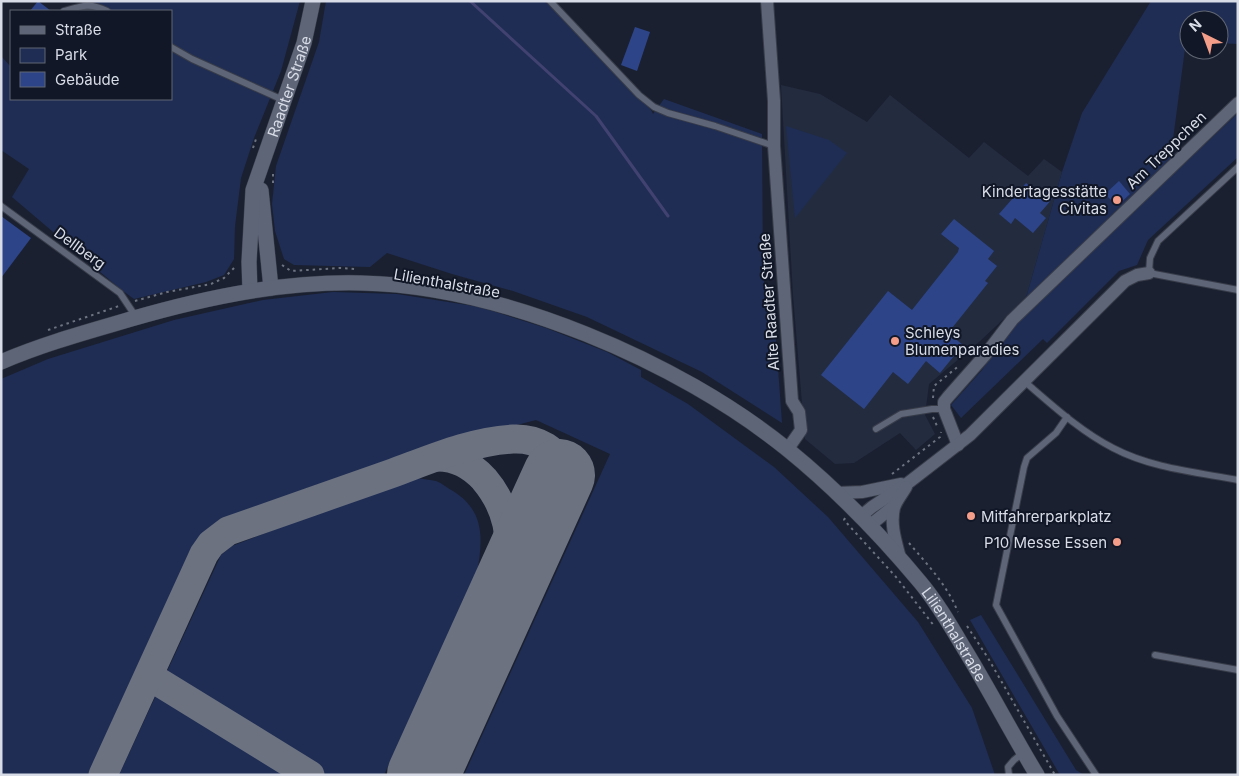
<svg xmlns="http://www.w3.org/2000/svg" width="1239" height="776" font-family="Inter,sans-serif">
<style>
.built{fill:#232b3f}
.green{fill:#1f2d54}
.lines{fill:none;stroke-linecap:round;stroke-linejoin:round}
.stream{stroke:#424271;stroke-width:3}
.taxiway{stroke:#6c7280;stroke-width:29}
.runway{stroke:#6c7280;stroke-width:72}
.building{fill:#2d4488}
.lane-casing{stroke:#383c49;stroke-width:8}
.street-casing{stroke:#383c49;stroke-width:14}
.secondary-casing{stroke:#383c49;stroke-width:16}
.path{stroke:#6e7381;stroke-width:2;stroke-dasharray:2.5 4;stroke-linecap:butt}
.lane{stroke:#5d6577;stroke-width:6}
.street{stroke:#5d6577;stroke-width:12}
.secondary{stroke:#5d6577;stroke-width:15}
.poi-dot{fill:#f49e8a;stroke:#111726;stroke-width:2}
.labels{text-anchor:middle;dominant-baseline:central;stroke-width:4;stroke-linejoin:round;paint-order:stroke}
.street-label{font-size:15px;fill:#d8dce7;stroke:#111726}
.poi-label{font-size:15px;fill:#d8dce7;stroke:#111726;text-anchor:end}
</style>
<rect width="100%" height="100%" fill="#1a2030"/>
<polygon class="built" points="781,85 820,94 867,122 890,95 969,158 984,142 1028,176 1044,159 1062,172 1026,298 979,342 929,384 925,415 935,434 916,450 900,433 854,463 835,464 805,439 793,295"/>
<g class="green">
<polygon points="79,1 300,1 281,71 254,138 241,178 235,226 234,259 224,275 206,282 134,299 119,288 12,197 29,169 1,150 1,56 11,67 11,99 171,99 171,11 89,11 91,8"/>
<polygon points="326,1 550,1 651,110 653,114 664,99 762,134 763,277 776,340 782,423 702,372 587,317 513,291 452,274 387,253 370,267 294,265 284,259 275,231 272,204 276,166 319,42"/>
<polygon points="1151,1 1238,1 1238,44 1219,43 1219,20 1189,20 1189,41 1186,41 1170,162 1026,298 1062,172 1082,113"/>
<polygon points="1238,113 1238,157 1148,240 1137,265 1119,271 1047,343 1043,339 961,418 951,405 982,370 1012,326"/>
<polygon points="786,126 829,140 847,153 795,218"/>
<polygon points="333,292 397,294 480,307 546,328 607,352 641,370 641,377 688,404 774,467 828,517 918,622 972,708 995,775 464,775 610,454 536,420 402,455 222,522 199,540 91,775 1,775 1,379 48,359 174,320 263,300"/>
<path d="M417 478C423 479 430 480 436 481 442 483 447 488 453 491 485 511 483 539 477 573L384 775H119L221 555 232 546 397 482Z"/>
<polygon points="981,615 1076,770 1084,775 1060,775 970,620"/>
</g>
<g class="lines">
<polyline class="stream" points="470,1 596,116 668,216"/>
<g class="taxiway">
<path d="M438 457C456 457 472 466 484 479 523 525 510 574 491 624"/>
<polyline points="149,676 310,775"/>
<path d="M103 775 204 554 211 544 228 531C283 512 338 492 393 473 431 459 472 441 513 439 534 438 564 449 559 475"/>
</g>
<polyline class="runway" points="423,775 559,475"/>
</g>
<g class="building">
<polygon points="38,1 51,11 30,11"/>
<polygon points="635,27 650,32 637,71 621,65"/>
<polygon points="1119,181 1130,194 1117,206 1105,194"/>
<polygon points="1026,183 1041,196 1045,191 1053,198 1040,213 1046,218 1033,233 1015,218 1011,224 999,214"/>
<polygon points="1,216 31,238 1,278"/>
<polygon points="954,219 994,251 988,259 997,266 985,281 988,283 948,333 963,345 940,373 926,361 908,384 893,372 864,409 821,375 888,291 912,310 958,252 959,248 941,234"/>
</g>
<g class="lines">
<defs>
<g id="lane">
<polyline points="550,1 639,95 654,107 668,113 715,126 774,146"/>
<path d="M64 11C81 6 90 2 107 11"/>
<polyline points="171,47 192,59 283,100"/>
<polyline points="1238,167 1158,241 1150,258 1149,273 1238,290"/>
<polyline points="1,206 120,293 136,317"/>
<path d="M1024 381C1052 405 1080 431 1113 448 1151 468 1195 472 1238 480"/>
<polyline points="1067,417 1056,433 1027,458 1024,467 996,605 1057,716 1096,775"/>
<polyline points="876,429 901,414 932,409 944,409"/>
<polyline points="1155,655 1238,670"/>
<polyline points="1009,775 1008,767 1014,760 1023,753"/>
</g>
<g id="street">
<polyline points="767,1 774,101 774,146 792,401 799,412 801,430 787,450"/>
<polyline points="958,445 944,409 944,402 948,397 986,354 1012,320 1238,103"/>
<polyline points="836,493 862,492 901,484"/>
<polyline points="860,517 872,507 908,483 970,435 1125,281 1137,275 1149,273"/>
<polyline points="869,526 894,506"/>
<path d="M900 558C896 542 890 525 894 508 896 501 902 494 906 487"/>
</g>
<g id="secondary">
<polyline points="261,190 271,288"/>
<path id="s1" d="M250 291 249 262 253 190 304 43 313 1"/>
<path id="s2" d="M1 362C38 346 76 335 114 324 194 300 277 281 361 283 502 286 678 361 787 449 835 488 880 534 920 582 936 601 949 623 962 645 988 687 1011 732 1037 775"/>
</g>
</defs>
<use href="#lane" class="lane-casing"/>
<use href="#street" class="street-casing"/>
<use href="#secondary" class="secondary-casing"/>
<g class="path">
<polyline points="253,148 257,136"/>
<polyline points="273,183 273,173"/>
<polyline points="282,265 291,271 340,268 356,269"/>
<polyline points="135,301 167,292 211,284 224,278 235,267"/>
<polyline points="48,330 119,306"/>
<polyline points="933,398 934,386 960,365"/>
<polyline points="933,417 937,426"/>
<polyline points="892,474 940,437 941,432"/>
<polyline points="845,518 844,520 896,577 935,627"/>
<path d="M909 543C927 564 947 585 958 612"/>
<polyline points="967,626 988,658 1055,775"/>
</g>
<use href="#lane" class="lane"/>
<use href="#street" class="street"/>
<use href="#secondary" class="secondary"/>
</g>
<g class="poi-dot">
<circle cx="1117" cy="200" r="5"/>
<circle cx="895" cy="341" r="5"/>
<circle cx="971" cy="516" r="5"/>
<circle cx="1117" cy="542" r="5"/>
</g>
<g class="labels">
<g class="street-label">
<text stroke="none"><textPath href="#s1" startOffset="211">Raadter Straße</textPath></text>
<text transform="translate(1166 150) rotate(-44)">Am Treppchen</text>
<text transform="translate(80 248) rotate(36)">Dellberg</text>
<text transform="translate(447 283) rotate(10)">Lilienthalstraße</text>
<text transform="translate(769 302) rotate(-94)">Alte Raadter Straße</text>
<text stroke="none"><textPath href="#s2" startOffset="1086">Lilienthalstraße</textPath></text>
</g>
<g class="poi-label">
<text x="1107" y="191">Kindertagesstätte<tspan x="1107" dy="17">Civitas</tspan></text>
<text x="905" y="332" text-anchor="start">Schleys<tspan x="905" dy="17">Blumenparadies</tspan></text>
<text x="981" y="516" text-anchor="start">Mitfahrerparkplatz</text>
<text x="1107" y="542">P10 Messe Essen</text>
</g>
</g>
<rect width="1239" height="776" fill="none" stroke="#d8dce7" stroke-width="5"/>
<rect x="10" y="10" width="162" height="90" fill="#111726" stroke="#616673"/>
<rect x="20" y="26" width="25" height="8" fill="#5d6577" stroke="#616673"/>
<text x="55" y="35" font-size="15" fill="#d8dce7">Straße</text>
<rect x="20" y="48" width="25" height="15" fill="#1f2d54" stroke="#616673"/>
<text x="55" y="60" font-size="15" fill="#d8dce7">Park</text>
<rect x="20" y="72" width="25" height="15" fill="#2d4488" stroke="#616673"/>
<text x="55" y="85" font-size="15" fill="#d8dce7">Gebäude</text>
<g transform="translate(1204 35) rotate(318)"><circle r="24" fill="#111726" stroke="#616673"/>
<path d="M0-4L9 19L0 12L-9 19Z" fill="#f49e8a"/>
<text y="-8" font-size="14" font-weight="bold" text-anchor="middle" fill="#d8dce7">N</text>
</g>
</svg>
